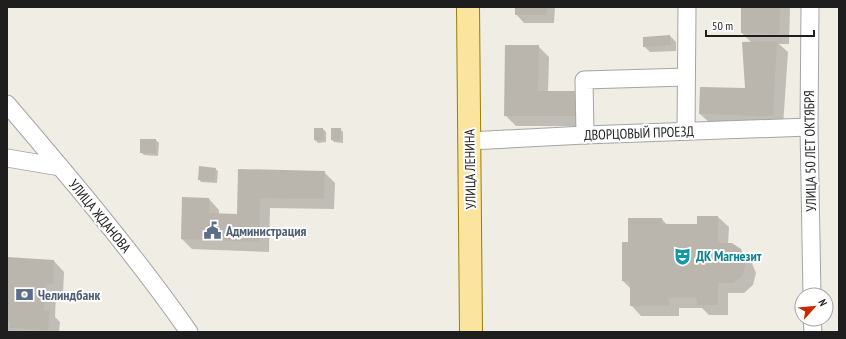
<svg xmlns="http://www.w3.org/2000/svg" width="846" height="339" font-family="'PT Sans Narrow',sans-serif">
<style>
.shadow{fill:#0003}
.building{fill:#bbb6ad}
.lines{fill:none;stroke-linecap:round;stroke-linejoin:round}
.minor-casing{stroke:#a5a5a5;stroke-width:19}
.major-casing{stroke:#968102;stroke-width:24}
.minor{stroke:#fff;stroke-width:17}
.major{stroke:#fbe49d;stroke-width:22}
.labels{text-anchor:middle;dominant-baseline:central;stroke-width:4;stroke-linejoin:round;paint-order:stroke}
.street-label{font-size:14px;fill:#1e1e1e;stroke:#fff}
.service-label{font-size:14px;font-weight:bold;fill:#4e5e75;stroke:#fff;text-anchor:start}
.culture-label{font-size:14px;font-weight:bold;fill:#0d838f;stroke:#fff;text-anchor:start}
</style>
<rect width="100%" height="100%" fill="#efede4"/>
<g class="shadow">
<polygon points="516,7 555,7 554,23 524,23 516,14"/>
<polygon points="742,7 790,7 789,44 779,44 788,52 783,126 711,124 700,114 746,89 751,42 742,33"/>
<polygon points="670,36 676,42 676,51 650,52 644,46"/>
<polygon points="538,46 549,57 548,92 589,126 516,126 505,115"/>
<polygon points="323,129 326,132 326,142 318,143 315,140"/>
<polygon points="340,129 343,132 343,143 334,142 332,140"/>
<polygon points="156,140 159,143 158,156 144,155 141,152"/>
<polygon points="215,169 218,171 217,183 201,182 199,179"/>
<polygon points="239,170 324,172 335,183 334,209 270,208 269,252 192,249 182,239 209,199 219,210 219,214 238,215"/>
<polygon points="698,217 718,217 729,227 728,244 740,250 751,261 756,273 753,285 744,293 728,293 728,315 709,315 702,308 679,308 679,316 641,316 631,305 631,289 623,281 629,243 662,219 667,225 698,225"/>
<polygon points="7,258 54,261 64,272 63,294 56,294 55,317 60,322 59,332 7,331"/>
</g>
<g class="building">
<polygon points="515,7 547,7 546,15 515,15"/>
<polygon points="741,7 780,7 779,34 741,33"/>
<polygon points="670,35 671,45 643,47 643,37"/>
<polygon points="777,41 773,116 699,114 700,87 745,88 742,42"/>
<polygon points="505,45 539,45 538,91 579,91 579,116 504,116"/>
<polygon points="314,128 323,128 324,140 314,140"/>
<polygon points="331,128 341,128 340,141 331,140"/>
<rect x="140" y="139" width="16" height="14"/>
<polygon points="199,166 216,168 214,181 198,180"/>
<polygon points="238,169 325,171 324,199 260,198 259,242 181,239 182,197 209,198 209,213 237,214"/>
<polygon points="697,216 718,216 718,243 732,243 741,249 746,262 743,275 733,283 718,283 718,305 697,305 697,298 669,298 669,306 630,306 630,281 622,281 622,242 628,242 628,218 662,218 662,224 697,224"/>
<polygon points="7,257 54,260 53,284 46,284 44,310 49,310 48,330 9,328 10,322 7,322"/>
</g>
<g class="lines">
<defs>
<g id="minor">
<polyline points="810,7 809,127 812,295"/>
<path d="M7 104C70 178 133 252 189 332"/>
<polyline points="686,131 687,7"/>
<polyline points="585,135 584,80 686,77"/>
<polyline points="469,141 585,135 809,127"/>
<polyline points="7,158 60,167"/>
<polyline points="812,319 813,332"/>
</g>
<polyline id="major" points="468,7 471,332"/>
</defs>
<use href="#minor" class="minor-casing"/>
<use href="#major" class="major-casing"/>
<use href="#minor" class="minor"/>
<use href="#major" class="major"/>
</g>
<defs>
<symbol id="civic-bare" viewBox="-9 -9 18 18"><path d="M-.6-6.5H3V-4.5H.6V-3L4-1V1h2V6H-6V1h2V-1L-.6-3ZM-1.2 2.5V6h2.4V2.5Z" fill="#5c6f8a" stroke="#fff" stroke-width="2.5" paint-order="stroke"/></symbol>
<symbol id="theatre-bare" viewBox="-9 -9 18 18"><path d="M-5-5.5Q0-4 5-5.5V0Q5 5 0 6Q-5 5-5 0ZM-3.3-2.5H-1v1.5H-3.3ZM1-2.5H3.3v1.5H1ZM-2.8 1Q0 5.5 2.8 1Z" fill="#0f9aa8" stroke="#fff" stroke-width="2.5" paint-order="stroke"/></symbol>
<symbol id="bank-bare" viewBox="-9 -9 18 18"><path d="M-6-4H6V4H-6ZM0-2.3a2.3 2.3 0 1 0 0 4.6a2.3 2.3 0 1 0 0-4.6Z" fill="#5c6f8a" stroke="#fff" stroke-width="2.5" paint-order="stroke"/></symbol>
</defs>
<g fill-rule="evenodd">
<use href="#civic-bare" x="200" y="218" width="25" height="25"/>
<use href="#theatre-bare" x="670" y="244" width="25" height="25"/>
<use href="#bank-bare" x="12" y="282" width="25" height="25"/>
</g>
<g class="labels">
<g class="street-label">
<text transform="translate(639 133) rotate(-2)">ДВОРЦОВЫЙ ПРОЕЗД</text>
<text transform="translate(810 151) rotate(-91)">УЛИЦА 50 ЛЕТ ОКТЯБРЯ</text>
<text transform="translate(470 169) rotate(-91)">УЛИЦА ЛЕНИНА</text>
<text transform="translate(100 216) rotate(51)">УЛИЦА ЖДАНОВА</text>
</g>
<g class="service-label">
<text x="226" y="231">Администрация</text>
<text x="38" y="295">Челиндбанк</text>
</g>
<g class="culture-label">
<text x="696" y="256">ДК Магнезит</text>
</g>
</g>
<rect width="846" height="339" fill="none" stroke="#1e1e1e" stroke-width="16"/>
<g transform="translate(814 307) rotate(63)"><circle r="19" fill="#ffffff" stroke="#a5a5a5"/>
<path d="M0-3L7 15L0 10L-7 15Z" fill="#c92803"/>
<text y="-6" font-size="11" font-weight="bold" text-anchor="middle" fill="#1e1e1e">N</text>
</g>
<path d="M706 30v6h108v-6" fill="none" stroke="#1e1e1e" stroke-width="2"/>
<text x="712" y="30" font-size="12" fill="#1e1e1e" stroke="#ffffff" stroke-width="3" paint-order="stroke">50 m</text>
</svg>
